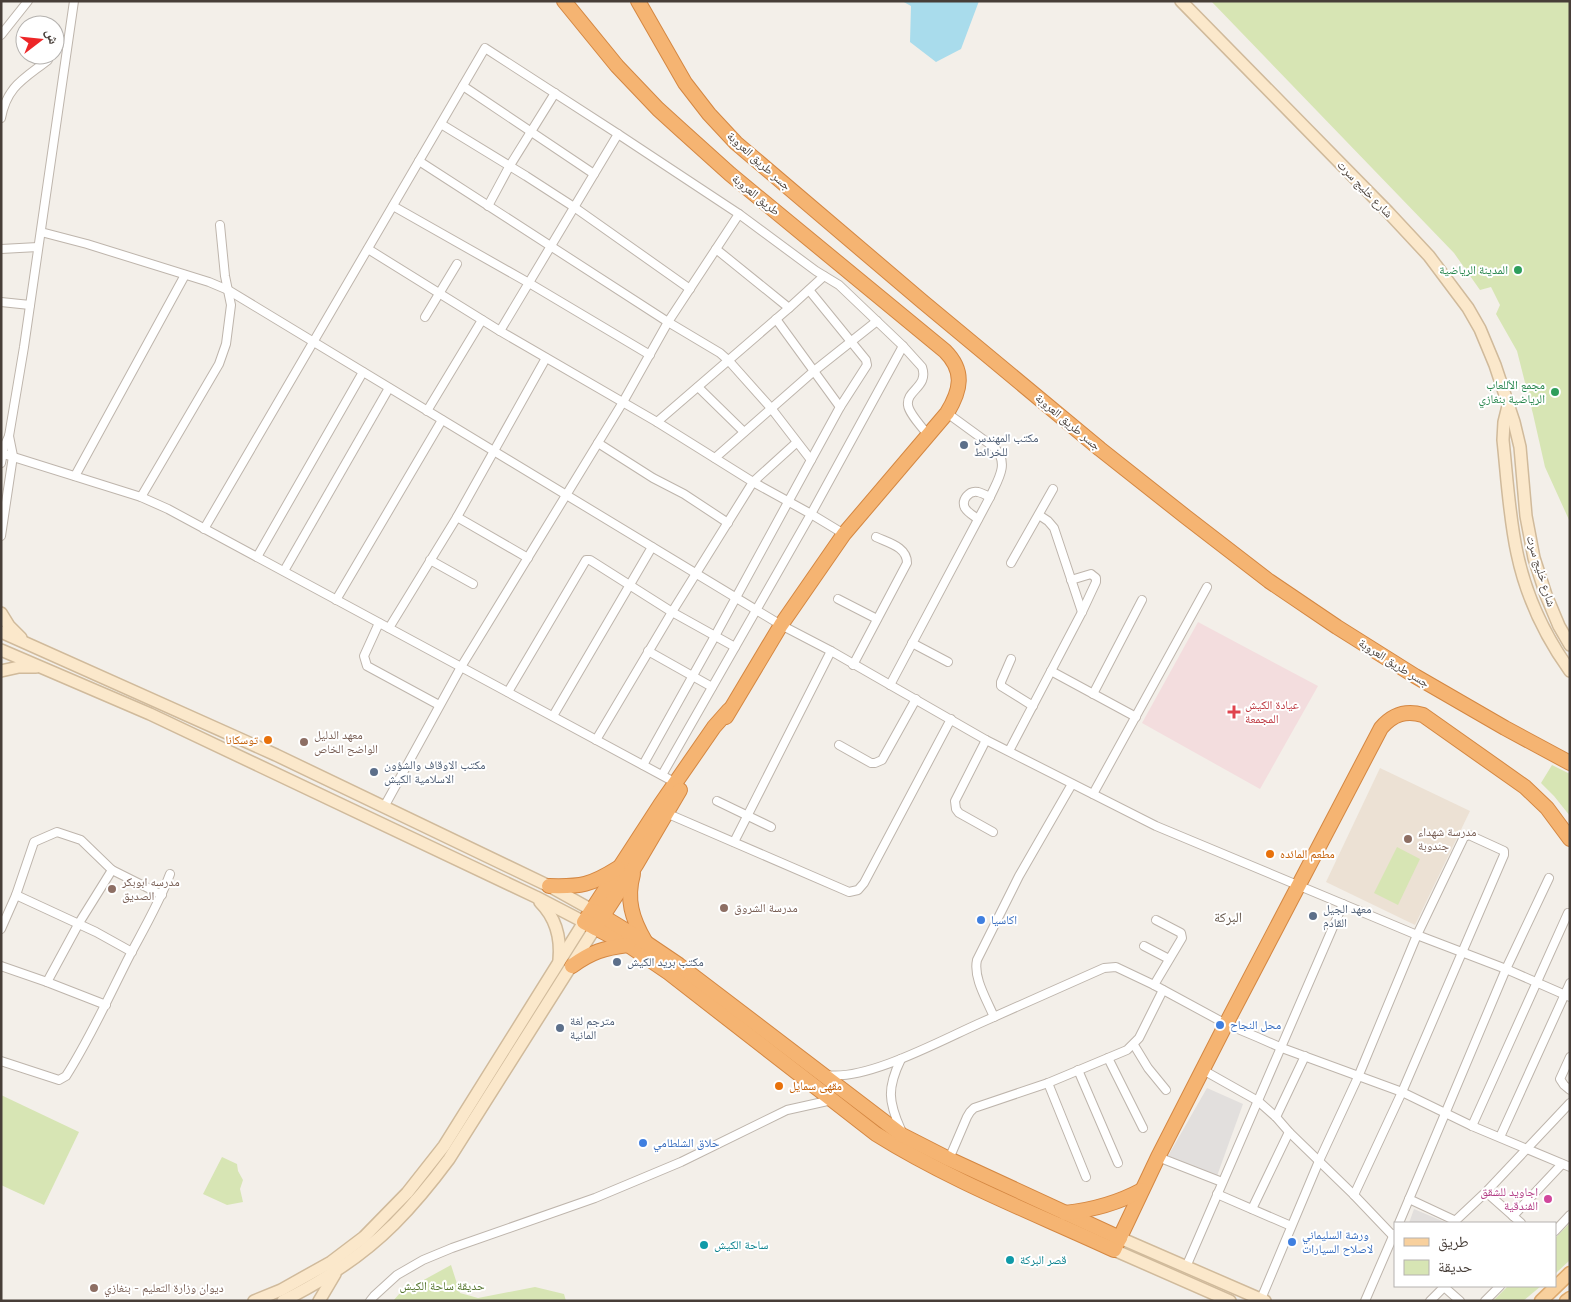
<svg xmlns="http://www.w3.org/2000/svg" width="1571" height="1302" font-family="Raleway,'Noto Naskh Arabic',sans-serif">
<style>
.education{fill:#ece1d4}
.medical{fill:#f3ddde}
.green{fill:#d7e5b4}
.parking{fill:#e2dfdd}
.water{fill:#a9dcec}
.lines{fill:none;stroke-linecap:round;stroke-linejoin:round}
.street-casing{stroke:#beb5ac;stroke-width:10}
.secondary-casing{stroke:#d0ba9b;stroke-width:14}
.primary-casing{stroke:#dda96d;stroke-width:15}
.highway-casing{stroke:#d48742;stroke-width:16}
.street{stroke:#fff;stroke-width:8}
.secondary{stroke:#fbe8cb;stroke-width:11}
.primary{stroke:#f8d09d;stroke-width:12}
.highway{stroke:#f5b472;stroke-width:14}
.leisure-dot{fill:#2e9e5b;stroke:#fff;stroke-width:2}
.service-dot{fill:#5c6f8a;stroke:#fff;stroke-width:2}
.health-dot{fill:#e0444e;stroke:#fff;stroke-width:2}
.food-dot{fill:#e8710a;stroke:#fff;stroke-width:2}
.education-dot{fill:#8d6e63;stroke:#fff;stroke-width:2}
.shop-dot{fill:#3f7fe0;stroke:#fff;stroke-width:2}
.hotel-dot{fill:#d1479c;stroke:#fff;stroke-width:2}
.culture-dot{fill:#0f9aa8;stroke:#fff;stroke-width:2}
.labels{text-anchor:middle;dominant-baseline:central;stroke-width:4;stroke-linejoin:round;paint-order:stroke}
.street-label{font-size:12px;fill:#473e38;stroke:#fff}
.leisure-label{font-size:12px;fill:#27864d;stroke:#fff;text-anchor:end}
.service-label{font-size:12px;fill:#4e5e75;stroke:#fff;text-anchor:start}
.health-label{font-size:12px;fill:#be3a42;stroke:#fff;text-anchor:start}
.education-label{font-size:12px;fill:#785e54;stroke:#fff;text-anchor:start}
.food-label{font-size:12px;fill:#c56008;stroke:#fff;text-anchor:start}
.shop-label{font-size:12px;fill:#366cbe;stroke:#fff;text-anchor:start}
.hotel-label{font-size:12px;fill:#b23c85;stroke:#fff;text-anchor:end}
.culture-label{font-size:12px;fill:#0d838f;stroke:#fff;text-anchor:start}
.park-label{font-size:12px;fill:#54752e;stroke:#fff}
.neighbourhood-label{font-size:14px;fill:#695b4f;stroke:#fff}
</style>
<rect width="100%" height="100%" fill="#f3efe9"/>
<polygon class="education" points="1380,768 1470,811 1415,925 1326,882"/>
<polygon class="medical" points="1198,622 1318,686 1260,789 1142,723"/>
<g class="green">
<polygon points="1211,1 1570,1 1570,522 1545,467 1533,414 1517,351 1496,314 1500,305 1491,287 1480,290 1454,253"/>
<polygon points="1552,765 1570,774 1570,816 1554,796 1541,783"/>
<polygon points="1397,847 1420,859 1398,905 1374,893"/>
<polygon points="1,1095 79,1132 44,1205 1,1185"/>
<polygon points="222,1157 237,1164 238,1171 243,1180 240,1189 243,1202 227,1205 203,1194"/>
<polygon points="1570,1223 1570,1260 1555,1274 1555,1238"/>
<polygon points="451,1265 460,1293 478,1298 535,1287 564,1294 566,1301 393,1301 400,1293"/>
<polygon points="1508,1286 1541,1286 1523,1301 1493,1301"/>
</g>
<g class="parking">
<polygon points="1207,1088 1243,1104 1217,1176 1168,1156"/>
<polygon points="1414,1209 1447,1223 1409,1223"/>
</g>
<polygon class="water" points="902,1 979,1 961,49 936,62 910,42 911,6"/>
<g class="lines">
<defs>
<g id="street">
<polyline points="1,35 28,1"/>
<polyline points="463,86 594,174"/>
<path d="M1 118C7 86 24 79 48 60"/>
<polyline points="441,124 526,176 574,207 690,289"/>
<polyline points="419,161 668,322 720,353 729,361 771,408 811,460"/>
<polyline points="393,206 529,283 650,355"/>
<polyline points="488,206 509,167 555,93"/>
<polyline points="41,232 87,244 209,282 228,290 781,625 831,651 986,740 1156,826 1417,935 1506,969 1570,997"/>
<polyline points="1,249 38,247"/>
<polyline points="368,249 500,331 657,422 753,482 811,514 844,534"/>
<polyline points="716,249 789,308"/>
<polyline points="1,302 30,305"/>
<polyline points="425,317 457,264"/>
<polyline points="776,319 840,407"/>
<polyline points="500,331 618,134"/>
<polyline points="698,387 744,432"/>
<polyline points="427,411 482,320"/>
<polyline points="657,422 789,308 824,276"/>
<polyline points="598,443 653,478 684,494 728,523"/>
<polyline points="1,453 141,497 168,509 678,784"/>
<polyline points="715,458 814,371 877,321"/>
<polyline points="1,463 4,447 9,436 24,347 74,1"/>
<polyline points="75,476 185,275"/>
<polyline points="141,497 219,364 226,344 231,305 225,276 220,225"/>
<polyline points="1039,515 1048,521 1054,528 1082,612"/>
<polyline points="457,517 528,558"/>
<path d="M978 519C974 516 968 513 965 508 961 500 969 490 978 492 982 493 986 495 990 497"/>
<path d="M204 529 485 48 618 134 739 214 816 271 839 285 903 346 922 367C929 387 906 390 908 405 909 414 923 428 928 435"/>
<polyline points="1,536 13,456 9,436"/>
<polyline points="257,557 363,372"/>
<polyline points="430,560 473,584"/>
<polyline points="1011,563 1053,489"/>
<polyline points="284,571 389,388"/>
<polyline points="838,599 877,619"/>
<polyline points="336,600 442,420"/>
<polyline points="379,623 364,656 367,666 439,705"/>
<polyline points="389,628 457,517 546,358"/>
<polyline points="912,643 948,662"/>
<polyline points="648,651 712,687"/>
<polyline points="1011,659 1001,682 1001,686 1033,706"/>
<path d="M853 665 907 563C907 547 889 543 876 537"/>
<polyline points="1051,671 1136,717"/>
<path d="M890 685 990 497C997 481 1010 464 995 448L947 413"/>
<polyline points="508,692 586,560 590,560 672,612 735,647"/>
<polyline points="1093,694 1142,600"/>
<polyline points="553,716 652,547"/>
<polyline points="596,740 672,612 753,482 796,443"/>
<polyline points="986,740 955,801 956,809 959,813 993,832"/>
<polyline points="839,745 871,763 875,763 882,760 916,699"/>
<polyline points="1009,751 1082,612 1096,582 1096,578 1091,574 1071,580"/>
<polyline points="643,765 715,636 811,460 840,407 867,365 866,360 809,290"/>
<polyline points="662,775 811,514 903,346"/>
<polyline points="1093,794 1207,587"/>
<polyline points="717,801 771,827"/>
<polyline points="384,807 461,667 623,402 668,322 739,214"/>
<polyline points="666,813 849,892 858,890 864,883 951,719"/>
<polyline points="734,842 831,651"/>
<polyline points="16,895 96,932 132,952"/>
<polyline points="1,929 16,895 34,842 57,832 81,840 112,870 162,895"/>
<polyline points="1144,946 1169,959"/>
<polyline points="1,966 47,982 106,1005"/>
<polyline points="47,982 79,923 112,870"/>
<polyline points="1154,985 1182,938 1181,933 1156,920"/>
<path d="M994 1017C987 1000 973 978 977 960L1019 876 1072 784"/>
<polyline points="1134,1045 1148,1068 1166,1090"/>
<polyline points="1570,1057 1560,1079 1564,1085 1570,1090"/>
<polyline points="1108,1058 1143,1128"/>
<path d="M1 1061 59 1080 66 1076C91 1037 110 994 131 953 145 927 160 901 170 874"/>
<polyline points="1078,1070 1118,1163"/>
<polyline points="1203,1070 1258,1101 1276,1117 1289,1132 1354,1195 1395,1238"/>
<path d="M827 1075C866 1081 940 1041 978 1024 1020 1005 1062 987 1104 968L1116 967 1154 985 1226 1024 1257 1037 1282 1048 1402 1092 1472 1126 1570 1167"/>
<polyline points="1048,1083 1086,1177"/>
<polyline points="1276,1117 1305,1056"/>
<polyline points="1472,1126 1568,913"/>
<path d="M901 1130C888 1101 887 1088 901 1059"/>
<polyline points="1500,1137 1570,983"/>
<polyline points="1158,1157 1222,1182"/>
<polyline points="949,1159 967,1117 970,1112 974,1108 1048,1083 1127,1050 1139,1038 1163,990"/>
<polyline points="1486,1192 1521,1223"/>
<polyline points="1217,1194 1291,1226"/>
<polyline points="1409,1199 1456,1221"/>
<polyline points="1252,1209 1289,1132"/>
<polyline points="1513,1216 1562,1164"/>
<polyline points="1399,1223 1506,969 1549,878"/>
<polyline points="1453,1223 1486,1192 1570,1103"/>
<polyline points="1555,1231 1570,1215"/>
<polyline points="1186,1267 1343,904"/>
<polyline points="1443,1286 1460,1301"/>
<polyline points="1261,1299 1319,1161 1358,1077 1417,935 1464,837 1469,835 1504,851 1504,855 1402,1092 1354,1195"/>
<polyline points="370,1301 374,1296 397,1275 423,1260 452,1248 595,1198 681,1162 787,1110 832,1100"/>
<polyline points="1365,1301 1394,1234"/>
<polyline points="1430,1301 1444,1287"/>
<polyline points="1485,1301 1500,1286"/>
</g>
<g id="secondary">
<polyline points="1181,1 1388,212 1429,256 1468,308 1480,329 1495,365 1514,422 1520,447 1526,516 1534,558 1546,595 1559,626 1570,645"/>
<path d="M1508 406 1504 422 1503 440C1507 477 1509 516 1517 553 1526 596 1545 636 1570 671"/>
<polyline points="1,613 9,626 21,638"/>
<polyline points="1,632 276,755 549,886 592,910"/>
<polyline points="1,650 150,714 536,897 584,922 444,1146 407,1193 364,1237 331,1262 281,1290 254,1301"/>
<polyline points="1,671 19,667 36,667"/>
<path d="M540 902C556 918 561 939 559 960"/>
<polyline points="1120,1238 1265,1301"/>
<polyline points="1114,1250 1230,1301"/>
<path d="M283 1301C323 1281 362 1256 394 1224 414 1204 432 1182 449 1159L595 928"/>
<polyline points="319,1301 335,1274"/>
</g>
<g id="primary">
<polyline points="1541,1301 1570,1273"/>
<polyline points="1566,1301 1570,1298"/>
</g>
<g id="highway">
<path d="M564 1 617 66 658 109 680 129 730 174 945 351C965 371 961 390 947 413L844 534 781 625 726 717"/>
<polyline points="638,1 685,83 709,114 736,143 923,302 1100,449 1186,517 1269,581 1337,627 1415,676 1505,728 1570,763"/>
<path d="M729 710 714 727 660 805 584 922 628 945 669 973 876 1134C951 1181 1034 1213 1114 1250L1158 1157 1226 1024 1381 728C1393 714 1406 710 1423 715L1525 787 1547 808 1570 839"/>
<path d="M633 874C626 899 632 919 645 941"/>
<path d="M549 886C581 887 591 885 618 868"/>
<polyline points="594,911 645,942 679,965 902,1135 949,1159 1120,1238"/>
<polyline points="595,928 636,865 680,790"/>
<path d="M572 966C591 952 604 948 628 945"/>
<path d="M1065 1213C1093 1210 1118 1203 1142 1190"/>
</g>
</defs>
<use href="#street" class="street-casing"/>
<use href="#secondary" class="secondary-casing"/>
<use href="#primary" class="primary-casing"/>
<use href="#highway" class="highway-casing"/>
<use href="#street" class="street"/>
<use href="#secondary" class="secondary"/>
<use href="#primary" class="primary"/>
<use href="#highway" class="highway"/>
</g>
<g class="leisure-dot">
<circle cx="1518" cy="270" r="5"/>
<circle cx="1555" cy="392" r="5"/>
</g>
<g class="service-dot">
<circle cx="964" cy="445" r="5"/>
<circle cx="374" cy="772" r="5"/>
<circle cx="1313" cy="916" r="5"/>
<circle cx="617" cy="962" r="5"/>
<circle cx="560" cy="1028" r="5"/>
</g>
<path class="health-dot" d="M1231.5 704.5h5v5h5v5h-5v5h-5v-5h-5v-5h5z"/>
<g class="food-dot">
<circle cx="268" cy="740" r="5"/>
<circle cx="1270" cy="854" r="5"/>
<circle cx="779" cy="1086" r="5"/>
</g>
<g class="education-dot">
<circle cx="304" cy="742" r="5"/>
<circle cx="1408" cy="839" r="5"/>
<circle cx="112" cy="889" r="5"/>
<circle cx="724" cy="908" r="5"/>
<circle cx="94" cy="1288" r="5"/>
</g>
<g class="shop-dot">
<circle cx="981" cy="920" r="5"/>
<circle cx="1220" cy="1025" r="5"/>
<circle cx="643" cy="1143" r="5"/>
<circle cx="1292" cy="1242" r="5"/>
</g>
<circle class="hotel-dot" cx="1548" cy="1199" r="5"/>
<g class="culture-dot">
<circle cx="704" cy="1245" r="5"/>
<circle cx="1010" cy="1260" r="5"/>
</g>
<g class="labels">
<g class="street-label">
<text transform="translate(759 161) rotate(42)">جسر طريق العروبة</text>
<text transform="translate(1365 189) rotate(46)">شارع خليج سرت</text>
<text transform="translate(756 195) rotate(39)">طريق العروبة</text>
<text transform="translate(1068 422) rotate(40)">جسر طريق العروبة</text>
<text transform="translate(1541 571) rotate(73)">شارع خليج سرت</text>
<text transform="translate(1394 663) rotate(32)">جسر طريق العروبة</text>
</g>
<g class="leisure-label">
<text x="1508" y="270">المدينة الرياضية</text>
<text x="1545" y="385">مجمع الأللعاب<tspan x="1545" dy="14">الرياضية بنغازي</tspan></text>
</g>
<g class="service-label">
<text x="974" y="438">مكتب المهندس<tspan x="974" dy="14">للخرائط</tspan></text>
<text x="384" y="765">مكتب الاوقاف والشؤون<tspan x="384" dy="14">الاسلامية الكيش</tspan></text>
<text x="1323" y="909">معهد الجيل<tspan x="1323" dy="14">القادم</tspan></text>
<text x="627" y="962">مكتب بريد الكيش</text>
<text x="570" y="1021">مترجم لغة<tspan x="570" dy="14">المانية</tspan></text>
</g>
<g class="health-label">
<text x="1245" y="705">عيادة الكيش<tspan x="1245" dy="14">المجمعة</tspan></text>
</g>
<g class="education-label">
<text x="314" y="735">معهد الدليل<tspan x="314" dy="14">الواضح الخاص</tspan></text>
<text x="1418" y="832">مدرسة شهداء<tspan x="1418" dy="14">جندوبة</tspan></text>
<text x="122" y="882">مدرسه ابوبكر<tspan x="122" dy="14">الصديق</tspan></text>
<text x="734" y="908">مدرسة الشروق</text>
<text x="104" y="1288">ديوان وزارة التعليم - بنغازي</text>
</g>
<g class="food-label">
<text x="258" y="740" text-anchor="end">توسكانا</text>
<text x="1280" y="854">مطعم المائده</text>
<text x="789" y="1086">مقهى سمايل</text>
</g>
<g class="shop-label">
<text x="991" y="920">اكاسيا</text>
<text x="1230" y="1025">محل النجاح</text>
<text x="653" y="1143">حلاق الشلطامي</text>
<text x="1302" y="1235">ورشة السليماني<tspan x="1302" dy="14">لاصلاح السيارات</tspan></text>
</g>
<g class="hotel-label">
<text x="1538" y="1192">اجاويد للشقق<tspan x="1538" dy="14">الفندقية</tspan></text>
</g>
<g class="culture-label">
<text x="714" y="1245">ساحة الكيش</text>
<text x="1020" y="1260">قصر البركة</text>
</g>
<g class="park-label">
<text x="442" y="1286">حديقة ساحة الكيش</text>
</g>
<g class="neighbourhood-label">
<text x="1228" y="917">البركة</text>
</g>
</g>
<rect width="1571" height="1302" fill="none" stroke="#473e38" stroke-width="5"/>
<rect x="1394" y="1222" width="162" height="65" fill="#ffffff" stroke="#b5b2af"/>
<rect x="1404" y="1238" width="25" height="8" fill="#f8d09d" stroke="#b5b2af"/>
<text x="1438" y="1247" font-size="15" fill="#473e38">طريق</text>
<rect x="1404" y="1260" width="25" height="15" fill="#d7e5b4" stroke="#b5b2af"/>
<text x="1438" y="1272" font-size="15" fill="#473e38">حديقة</text>
<g transform="translate(40 40) rotate(74)"><circle r="24" fill="#ffffff" stroke="#b5b2af"/>
<path d="M0-4L9 19L0 12L-9 19Z" fill="#ed2628"/>
<text y="-8" font-size="14" font-weight="bold" text-anchor="middle" fill="#473e38">ش</text>
</g>
</svg>
